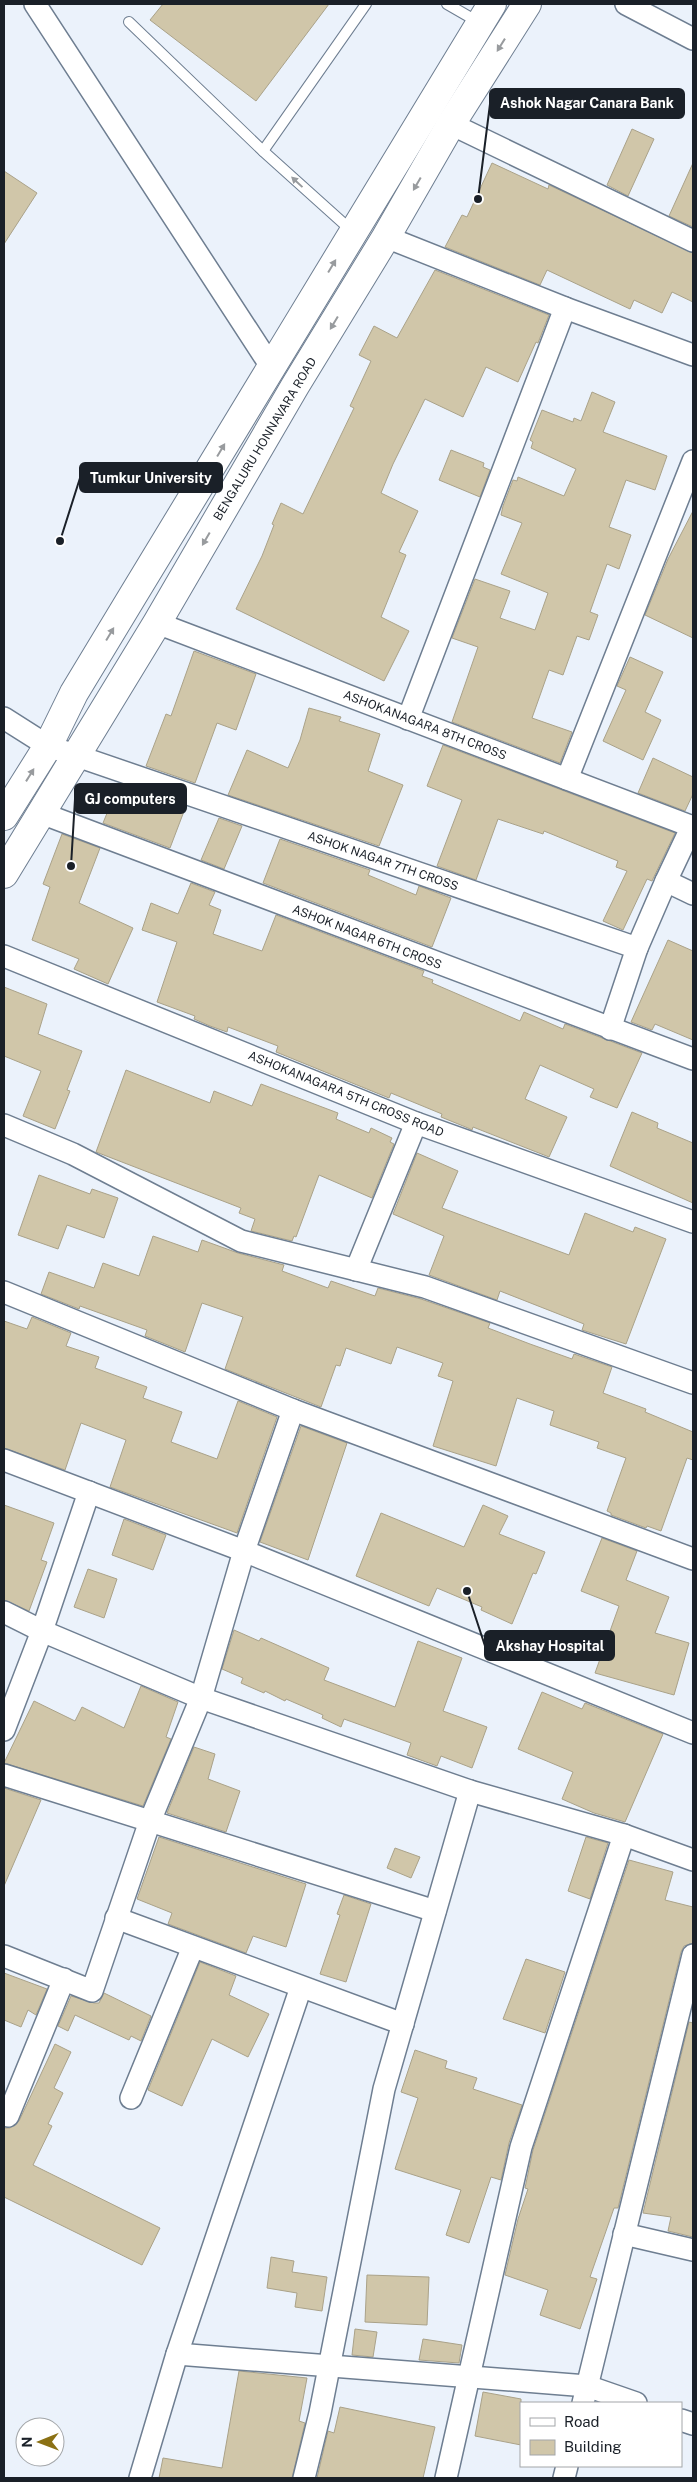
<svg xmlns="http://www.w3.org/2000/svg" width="697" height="2482" font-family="'Public Sans',sans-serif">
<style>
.building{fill:#d0c6a9;stroke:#aaa289}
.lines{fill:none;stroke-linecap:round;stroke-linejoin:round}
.lane-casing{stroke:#6e7e91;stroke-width:12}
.street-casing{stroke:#6e7e91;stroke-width:24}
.primary-casing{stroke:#6e7e91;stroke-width:30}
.lane{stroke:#fff;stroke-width:10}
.street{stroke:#fff;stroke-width:21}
.primary{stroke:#fff;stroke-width:28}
.oneway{fill:#989b9e}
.labels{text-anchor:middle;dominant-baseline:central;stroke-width:5;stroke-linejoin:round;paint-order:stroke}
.street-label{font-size:12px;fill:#1a2028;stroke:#fff}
.leader{fill:none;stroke:#1a2028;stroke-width:2}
.callout-dot{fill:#1a2028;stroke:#fff;stroke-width:2}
.callout{fill:#1a2028;stroke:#1a2028;stroke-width:2}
.callout-label{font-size:14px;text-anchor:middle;font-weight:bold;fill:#fff}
</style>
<rect width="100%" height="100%" fill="#ebf2fb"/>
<g class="building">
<polygon points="163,4 329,4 256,101 150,20"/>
<polygon points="632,129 654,139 628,196 607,185"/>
<polygon points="492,163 548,189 549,185 693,253 693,302 672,292 662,313 634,300 630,309 547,270 540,285 445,247 462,215 467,217"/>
<polygon points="693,163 693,227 669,216"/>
<polygon points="4,171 37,193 4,244"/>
<polygon points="435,270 549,315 538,343 536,342 518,382 486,367 463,417 425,399 393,464 381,493 418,511 399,552 406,555 381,617 409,631 384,681 236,609 262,556 274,525 272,524 281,503 303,514 354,408 350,406 371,361 359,355 374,326 397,338"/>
<polygon points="592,392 615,402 603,432 667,456 655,490 626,480 609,527 631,535 619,569 607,564 590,612 598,615 589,640 577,636 563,675 549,670 532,718 572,732 560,763 452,722 478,647 452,638 475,579 510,591 500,618 535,630 548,593 501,574 522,523 501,515 503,506 513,480 517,481 518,477 564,496 576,469 531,448 533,442 530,440 542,410 573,422 574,418 581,421"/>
<polygon points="451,450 484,463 483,467 490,470 480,497 439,480"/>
<polygon points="693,511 693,638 645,615 668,559"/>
<polygon points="194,651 256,674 236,730 217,723 195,783 146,766 166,714 171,716"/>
<polygon points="630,657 663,672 645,712 661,720 643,760 603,741 626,690 617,686"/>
<polygon points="309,708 341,717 339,721 380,734 368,771 403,785 379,846 228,795 247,750 288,768 300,740"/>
<polygon points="443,745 675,833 652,881 647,879 623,930 603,921 627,871 616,867 618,861 544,831 543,834 498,819 476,880 437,866 462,800 427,786"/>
<polygon points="653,758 693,777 693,794 685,811 638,793"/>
<polygon points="119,784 186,806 170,848 103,823"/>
<polygon points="219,818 242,826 224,869 201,860"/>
<polygon points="62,834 100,848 79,903 133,928 108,984 74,969 79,959 32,940 50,887 43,884"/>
<polygon points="280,839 370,870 368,875 416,895 419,886 451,898 432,947 263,883"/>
<polygon points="191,883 215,892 209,905 221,910 213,934 262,951 276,915 424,971 422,976 433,980 432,983 520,1021 524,1012 563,1029 565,1024 642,1053 617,1108 590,1097 594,1089 540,1065 525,1099 567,1117 549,1157 473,1127 472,1130 468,1128 441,1117 442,1114 391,1093 389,1098 276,1052 278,1046 228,1027 227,1032 210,1026 194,1019 195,1016 157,1002 177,942 142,930 151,903 178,914"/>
<polygon points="668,940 693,951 693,1040 655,1024 652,1030 631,1022"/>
<polygon points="4,987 47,1004 38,1034 82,1051 67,1090 70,1091 55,1129 23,1116 41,1071 4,1056"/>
<polygon points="126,1070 210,1103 214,1091 252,1106 261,1084 338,1113 336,1119 369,1133 371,1128 392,1138 390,1142 394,1144 372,1198 319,1175 296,1237 294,1236 292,1241 251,1231 255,1219 239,1213 241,1208 96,1152"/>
<polygon points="632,1112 658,1123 657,1128 693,1143 693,1203 610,1166"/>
<polygon points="417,1153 458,1171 442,1208 569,1255 585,1213 633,1232 635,1227 666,1239 626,1344 582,1330 584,1324 500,1291 497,1300 429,1275 444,1236 393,1214"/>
<polygon points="39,1175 90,1194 92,1189 118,1198 104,1238 67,1225 58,1249 18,1235"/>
<polygon points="153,1236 198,1252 202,1240 238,1253 284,1265 282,1271 328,1288 331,1281 375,1296 378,1288 421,1299 490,1323 488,1328 530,1344 572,1359 574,1354 612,1367 603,1393 646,1409 645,1412 693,1432 693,1460 687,1458 661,1531 647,1526 646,1528 611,1515 611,1513 607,1511 626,1458 597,1448 599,1442 550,1425 554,1411 517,1398 496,1466 433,1446 453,1381 438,1376 443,1363 397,1347 391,1364 346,1348 340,1366 336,1365 321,1407 225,1369 243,1317 202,1303 185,1352 145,1336 147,1330 80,1306 79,1309 41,1294 49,1272 94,1288 103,1263 139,1276"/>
<polygon points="32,1317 71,1333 66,1346 99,1357 95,1368 147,1387 143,1398 182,1412 171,1442 217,1459 238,1401 277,1417 237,1533 110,1487 126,1440 81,1423 65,1470 4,1448 4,1321 27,1329"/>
<polygon points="301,1426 347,1443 308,1560 260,1542"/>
<polygon points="4,1505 54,1523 41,1560 47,1562 29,1611 4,1600"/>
<polygon points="483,1505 508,1516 499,1534 545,1552 536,1574 533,1573 512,1624 481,1610 482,1607 437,1588 429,1606 356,1576 381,1513 464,1547"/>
<polygon points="124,1519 166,1535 153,1570 112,1555"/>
<polygon points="602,1538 637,1551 626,1580 669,1597 655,1633 689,1643 674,1695 595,1673 619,1606 581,1591"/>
<polygon points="88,1569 117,1579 104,1618 74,1607"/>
<polygon points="234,1630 259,1641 261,1638 329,1668 324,1680 395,1707 418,1641 462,1658 443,1711 487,1727 472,1768 441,1756 437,1766 407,1755 411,1743 344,1719 341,1727 322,1718 323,1715 286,1699 285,1701 265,1691 264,1693 241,1683 243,1678 222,1669"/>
<polygon points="141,1686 178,1702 166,1737 171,1739 143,1806 4,1763 34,1701 75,1721 82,1707 124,1728"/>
<polygon points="542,1692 582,1709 585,1703 663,1734 625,1822 594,1813 562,1799 573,1772 518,1749"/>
<polygon points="194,1747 215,1754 208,1779 240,1791 226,1832 167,1813"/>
<polygon points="4,1788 41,1800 4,1886"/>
<polygon points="159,1837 306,1884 286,1947 253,1936 246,1953 168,1924 172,1913 137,1899"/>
<polygon points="586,1837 608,1843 590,1899 568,1891"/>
<polygon points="395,1848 420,1857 411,1878 387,1868"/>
<polygon points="629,1860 673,1872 665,1900 693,1907 693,1943 684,1946 681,1952 618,2208 614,2208 590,2277 597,2279 580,2329 540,2315 548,2290 505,2275 518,2219 528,2189 525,2188 533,2150"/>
<polygon points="344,1895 371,1904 346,1982 320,1974 340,1915 337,1914"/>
<polygon points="526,1959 565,1972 545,2033 503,2019"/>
<polygon points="200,1962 236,1976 229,1995 269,2014 248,2057 212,2039 182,2106 148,2090"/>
<polygon points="4,1973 47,1989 36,2015 28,2010 21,2027 4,2020"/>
<polygon points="104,1993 151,2016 141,2041 131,2036 129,2040 75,2015 68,2031 58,2026 71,1996 94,2003 99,2003"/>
<polygon points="689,2022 693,2023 693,2237 668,2231 671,2217 643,2213"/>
<polygon points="55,2044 71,2052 54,2088 63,2093 48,2124 52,2126 33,2165 160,2228 142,2265 4,2197 4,2128 10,2128 19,2121"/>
<polygon points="415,2050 447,2061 445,2068 477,2078 473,2089 522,2105 509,2143 501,2180 491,2177 469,2243 446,2235 461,2190 395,2169 418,2098 401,2092"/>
<polygon points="271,2257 294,2261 292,2272 327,2277 322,2311 295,2307 297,2293 267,2288"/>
<polygon points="367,2275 429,2277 427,2325 365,2322"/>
<polygon points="355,2329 377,2332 373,2357 352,2355"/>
<polygon points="423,2339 462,2345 459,2363 419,2360"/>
<polygon points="239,2371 307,2378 299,2421 305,2423 292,2478 159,2478 163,2458 222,2468"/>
<polygon points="483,2392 521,2399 521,2445 475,2436"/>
<polygon points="340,2407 435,2427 423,2478 317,2478 328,2431 334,2433"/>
</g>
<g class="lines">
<defs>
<g id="lane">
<polyline points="447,4 480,23"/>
<polyline points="129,22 263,151 352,231"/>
<polyline points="263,151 366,4"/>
</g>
<g id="street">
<polyline points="35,4 272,368"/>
<polyline points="626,4 693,39"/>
<polyline points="451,124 693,241"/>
<polyline points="386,237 565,308 693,355"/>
<polyline points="157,623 693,827"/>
<polyline points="4,718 48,746 637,948 610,1029"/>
<polyline points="408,719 565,308"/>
<polyline points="567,779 693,461"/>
<polyline points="41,813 693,1059"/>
<polyline points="666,881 692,826"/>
<polyline points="637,948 666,881 693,894"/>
<polyline points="4,956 416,1123 693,1222"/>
<polyline points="4,1125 73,1154 241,1241 425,1287 693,1383"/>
<polyline points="356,1270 416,1123"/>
<polyline points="4,1292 293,1410 693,1559"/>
<polyline points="4,1460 244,1551 693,1733"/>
<polyline points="4,1612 42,1631 201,1698 470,1791 624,1835 693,1860"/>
<polyline points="4,1730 42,1631 89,1492"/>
<polyline points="4,1775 435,1911"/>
<polyline points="116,1918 403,2024"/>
<polyline points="4,1956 92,1991 150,1821 201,1698 244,1551 293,1410"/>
<polyline points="131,2098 193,1947"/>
<polyline points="8,2116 64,1979"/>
<polyline points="624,2234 693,2250"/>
<polyline points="177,2354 587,2386 636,2403"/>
<polyline points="583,2403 693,1955"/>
<polyline points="681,2420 693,2424"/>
<polyline points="140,2478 177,2354 301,1987"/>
<polyline points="304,2478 320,2413 384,2089 470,1791"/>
<polyline points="446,2478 521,2147 624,1835"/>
<polyline points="564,2478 567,2466"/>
</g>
<g id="primary">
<polyline points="4,816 48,746 74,693 132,597 492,4"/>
<polyline points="4,874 157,623 295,386 386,237 451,124 527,4"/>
</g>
</defs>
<use href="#lane" class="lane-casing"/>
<use href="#street" class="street-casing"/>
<use href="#primary" class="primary-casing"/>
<use href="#lane" class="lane"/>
<use href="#street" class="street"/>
<use href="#primary" class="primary"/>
</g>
<defs><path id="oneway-solid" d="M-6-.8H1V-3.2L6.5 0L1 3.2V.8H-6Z" transform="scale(1.25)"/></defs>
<g class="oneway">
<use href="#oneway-solid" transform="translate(501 45) rotate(122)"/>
<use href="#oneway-solid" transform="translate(297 182) rotate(-137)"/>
<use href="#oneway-solid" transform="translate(417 184) rotate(120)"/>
<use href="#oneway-solid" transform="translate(332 266) rotate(-59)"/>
<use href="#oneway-solid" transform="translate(334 323) rotate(121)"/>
<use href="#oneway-solid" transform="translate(221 450) rotate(-59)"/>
<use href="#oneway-solid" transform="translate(206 539) rotate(120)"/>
<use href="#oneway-solid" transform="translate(110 634) rotate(-59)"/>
<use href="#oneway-solid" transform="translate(30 775) rotate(-58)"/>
</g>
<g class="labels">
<g class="street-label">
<text transform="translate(265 439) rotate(-59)">BENGALURU HONNAVARA ROAD</text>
<text transform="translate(425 725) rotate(21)">ASHOKANAGARA 8TH CROSS</text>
<text transform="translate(383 861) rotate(19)">ASHOK NAGAR 7TH CROSS</text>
<text transform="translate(367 937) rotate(21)">ASHOK NAGAR 6TH CROSS</text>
<text transform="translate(346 1094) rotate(22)">ASHOKANAGARA 5TH CROSS ROAD</text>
</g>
</g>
<path class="leader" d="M478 199L490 104M60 541L80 478M71 866L75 799M467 1591L485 1646"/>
<g class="callout-dot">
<circle cx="478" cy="199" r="5"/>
<circle cx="60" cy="541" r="5"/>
<circle cx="71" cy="866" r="5"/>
<circle cx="467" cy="1591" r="5"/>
</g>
<g class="callout">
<rect x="490" y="89" width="194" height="29" rx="5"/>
<rect x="80" y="463" width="142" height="29" rx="5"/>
<rect x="75" y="784" width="111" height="29" rx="5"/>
<rect x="485" y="1631" width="129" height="29" rx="5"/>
</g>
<g class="callout-label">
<text x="587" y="108">Ashok Nagar Canara Bank</text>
<text x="151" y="483">Tumkur University</text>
<text x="130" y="804">GJ computers</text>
<text x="550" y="1651">Akshay Hospital</text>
</g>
<rect width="697" height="2482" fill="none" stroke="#1a2028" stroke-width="10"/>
<rect x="520" y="2402" width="162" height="65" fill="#ffffff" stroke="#a3a6a9"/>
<rect x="530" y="2418" width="25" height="8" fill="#ffffff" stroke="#a3a6a9"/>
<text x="564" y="2427" font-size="15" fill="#1a2028">Road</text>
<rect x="530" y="2440" width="25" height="15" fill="#d0c6a9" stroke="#a3a6a9"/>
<text x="564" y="2452" font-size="15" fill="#1a2028">Building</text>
<g transform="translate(40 2442) rotate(269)"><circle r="24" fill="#ffffff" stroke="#a3a6a9"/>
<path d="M0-4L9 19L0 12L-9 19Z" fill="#8b7114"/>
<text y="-8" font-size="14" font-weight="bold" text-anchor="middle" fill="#1a2028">N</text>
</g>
</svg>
